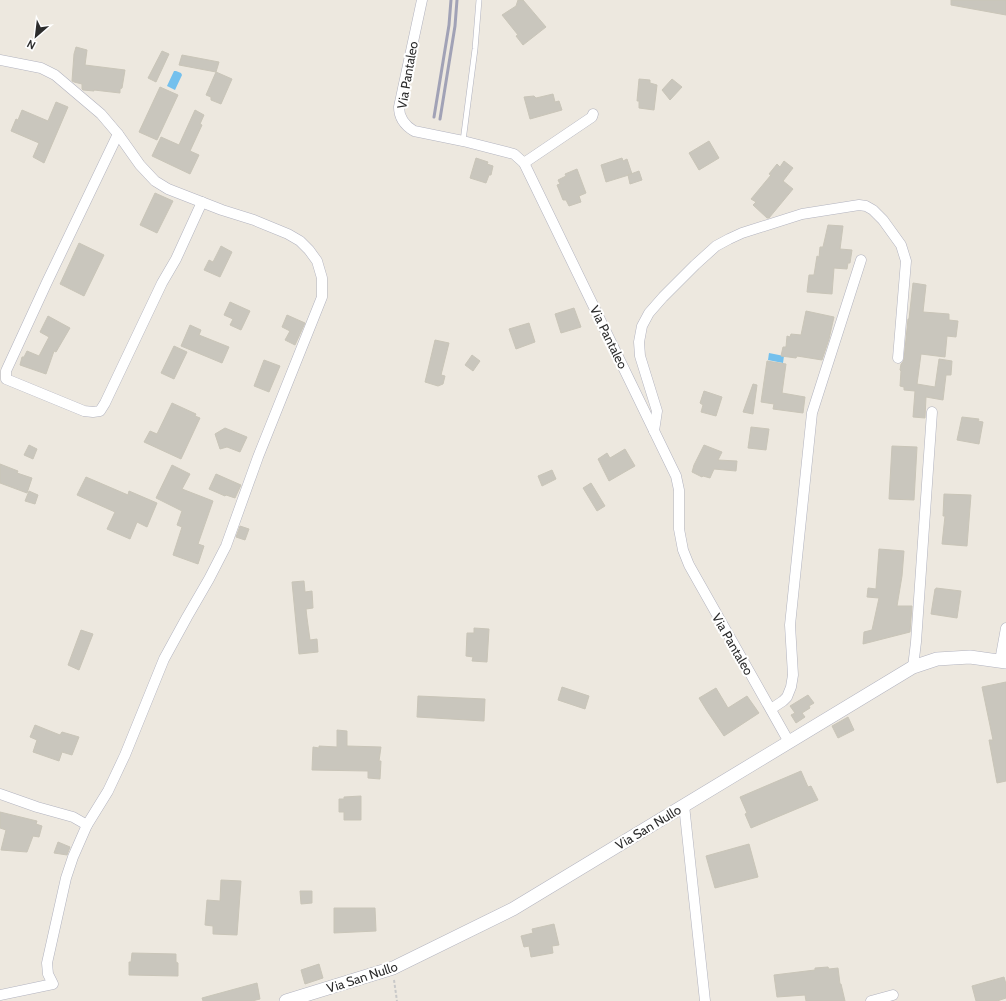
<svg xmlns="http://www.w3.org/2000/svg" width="1006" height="1001" font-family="Cabin,sans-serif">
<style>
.water{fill:#74c0ed}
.building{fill:#c9c6bd;stroke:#c9c5b8}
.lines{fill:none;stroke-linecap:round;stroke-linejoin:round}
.service-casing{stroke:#b2b3bf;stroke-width:6}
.minor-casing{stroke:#b2b3bf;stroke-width:11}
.tertiary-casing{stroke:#b2b3bf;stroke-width:14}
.path{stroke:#c8c8c8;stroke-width:2;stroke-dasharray:3 2;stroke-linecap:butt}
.service{stroke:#fff;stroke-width:5}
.minor{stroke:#fff;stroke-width:10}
.tertiary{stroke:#fff;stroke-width:13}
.rail{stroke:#a1a2b6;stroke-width:3}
.labels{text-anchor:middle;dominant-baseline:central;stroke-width:4;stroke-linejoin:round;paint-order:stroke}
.street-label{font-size:13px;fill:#2c2c2c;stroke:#fff}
</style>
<rect width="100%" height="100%" fill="#ede8df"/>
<g class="water">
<polygon points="174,71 176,71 181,73 182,75 175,90 167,86"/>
<polygon points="769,353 784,356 783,363 768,360"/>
</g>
<g class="building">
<polygon points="518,0 523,0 546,27 523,45 516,36 518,35 502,15 516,6"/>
<polygon points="951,0 1006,0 1006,15 951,5"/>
<polygon points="76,47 87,50 85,65 125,70 122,88 120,89 120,93 94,90 94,91 83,90 82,89 82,84 74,82 72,81 74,54"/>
<polygon points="162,51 169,54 156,82 148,78"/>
<polygon points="182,55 219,62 216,72 179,65"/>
<polygon points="216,72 232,79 221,104 211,100 211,97 206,95"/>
<polygon points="639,79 650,80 650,83 657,85 654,110 639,108 639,101 637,101"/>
<polygon points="672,79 682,87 670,100 662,90"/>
<polygon points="160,87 178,95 157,140 139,132"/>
<polygon points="553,94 555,102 559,101 562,110 530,119 524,97 534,96 536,98"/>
<polygon points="56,102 68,107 44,163 33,157 39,143 11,131 16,119 18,120 22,110 48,121"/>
<polygon points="195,110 204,115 200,124 202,125 190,151 199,155 190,174 152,156 161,137 179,145"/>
<polygon points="709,141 719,158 699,170 689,153"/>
<polygon points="476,158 488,162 487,164 493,166 491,175 489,175 486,183 470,178"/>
<polygon points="622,158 623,161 627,159 632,174 606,182 601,165"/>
<polygon points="784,161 793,168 783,181 793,189 769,218 767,218 753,205 756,202 751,199 771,175 769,174 777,164 780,167"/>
<polygon points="577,169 586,193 579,196 581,202 569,206 566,200 563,200 557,185 560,184 558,180 566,176 565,174"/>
<polygon points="639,171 642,180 630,184 628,175"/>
<polygon points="155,193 173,201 157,233 140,225"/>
<polygon points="828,225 843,226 840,249 852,250 850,263 848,263 847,269 834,268 832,294 807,292 809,275 814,275 817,256 819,257 820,247 823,247"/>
<polygon points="79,243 104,255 84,296 60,284"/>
<polygon points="221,246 232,252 220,277 204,270 209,260 213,262"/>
<polygon points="913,283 926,285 923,312 949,314 949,320 958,321 956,337 947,336 945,357 921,354 917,384 935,387 939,359 952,361 951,375 946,375 943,400 926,397 925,418 913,417 915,391 904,390 904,387 900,386 901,371 900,370 901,364 903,362 904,359 908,319 909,319"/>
<polygon points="230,302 250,311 241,330 230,325 233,319 224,315"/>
<polygon points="574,308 581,327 561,333 555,314"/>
<polygon points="806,311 834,317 829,339 822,360 797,356 796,358 781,356 783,347 786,347 787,336 790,337 791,334 801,335"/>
<polygon points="287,315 305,323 295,345 285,340 290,331 282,327"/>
<polygon points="48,316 70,328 56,352 54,351 46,374 20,365 22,357 24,357 27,351 39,356 49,337 40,332"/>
<polygon points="529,323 535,342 516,349 509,329"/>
<polygon points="190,325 201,330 199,335 229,347 222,363 181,346"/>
<polygon points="435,340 449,343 441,375 445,376 443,384 438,386 425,382"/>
<polygon points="174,346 187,352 174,379 161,373"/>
<polygon points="472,355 480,361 473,371 465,365"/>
<polygon points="264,360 280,366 269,392 254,386"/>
<polygon points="767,361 786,364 782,393 805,397 803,413 773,409 774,404 761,402"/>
<polygon points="753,384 757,385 753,414 743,412"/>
<polygon points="704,391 722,397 716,416 701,412 703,405 700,403"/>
<polygon points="172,403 196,414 195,416 200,418 181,459 144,442 150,431 157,434"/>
<polygon points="962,417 979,419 978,421 983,422 979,444 957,440"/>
<polygon points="751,427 769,429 766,450 748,448"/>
<polygon points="225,428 247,437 240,452 227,447 220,449 215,434"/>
<polygon points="29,445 37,449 33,459 24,455"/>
<polygon points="704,445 722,452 718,460 737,461 736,471 714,469 710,478 703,476 702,477 692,472 694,465"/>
<polygon points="892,446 917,447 914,500 889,499"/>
<polygon points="625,449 635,466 609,481 598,459 607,453 610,458"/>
<polygon points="0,464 18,471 17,473 32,478 27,493 0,483"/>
<polygon points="172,465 190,474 182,489 213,501 198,544 204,546 198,564 173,555 182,527 177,525 182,511 156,498"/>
<polygon points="552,470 556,479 542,486 538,476"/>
<polygon points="216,474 241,485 235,498 226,495 225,496 209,489"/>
<polygon points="86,477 128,495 129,491 157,503 147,527 137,522 130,539 107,529 115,512 77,495"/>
<polygon points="591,483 605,506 597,511 583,488"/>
<polygon points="29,491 38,495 35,504 25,501"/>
<polygon points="944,494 971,495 967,546 942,544 945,516 943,516"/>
<polygon points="240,526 249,529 245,540 236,537"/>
<polygon points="879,549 904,551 902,576 897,606 912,606 910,632 863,644 864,632 872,630 879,598 867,597 868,588 876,589"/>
<polygon points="304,581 305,592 312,591 313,608 306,609 307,618 310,640 317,639 318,652 299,654 292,582"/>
<polygon points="936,588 961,591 957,618 931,614 935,589 936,589"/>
<polygon points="474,628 489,629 487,662 472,661 473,657 466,656 467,633 474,633"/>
<polygon points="81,630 93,634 79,670 68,665"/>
<polygon points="1006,682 1006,781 997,783 989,740 993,740 982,687"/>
<polygon points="562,687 589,696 585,709 558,700"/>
<polygon points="716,688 728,708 747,696 759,713 724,736 707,711 699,698"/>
<polygon points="808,695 814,703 809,706 810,708 802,713 805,717 796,723 791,715 795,713 790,706"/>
<polygon points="418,696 485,699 484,721 417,717"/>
<polygon points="848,717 854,730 838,738 832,726"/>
<polygon points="35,725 60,735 62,732 79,737 72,755 62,752 59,761 33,752 37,740 30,737"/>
<polygon points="337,730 347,731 347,746 381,747 379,761 381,761 380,779 368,778 368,771 312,770 313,747 319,748 319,746 337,747"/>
<polygon points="801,771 808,787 811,786 818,800 751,828 745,814 747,813 740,797"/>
<polygon points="361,796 361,820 344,820 344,812 339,812 339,799 344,799 344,797"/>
<polygon points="0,812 37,821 36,824 42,826 39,837 33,836 27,852 1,850 6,830 0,828"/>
<polygon points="58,842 70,847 67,855 54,853"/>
<polygon points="749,844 758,877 715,888 706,856"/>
<polygon points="221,880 241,881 237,935 213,934 213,926 205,925 207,900 220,901"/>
<polygon points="300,891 312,891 312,903 301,904"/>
<polygon points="334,908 375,908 376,931 334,933"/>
<polygon points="554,924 559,945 552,946 553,953 531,957 529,946 524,947 521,936 533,933 532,929"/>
<polygon points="132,953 176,954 176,962 178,963 178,976 129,975 129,962 131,962"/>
<polygon points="319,964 323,978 305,984 301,970"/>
<polygon points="828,967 829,969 838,968 840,984 841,984 845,1001 806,1001 805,995 777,997 774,975 815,970 815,968"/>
<polygon points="1004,977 1006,984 1006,998 997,1001 976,1001 972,986"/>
<polygon points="257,983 260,999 252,1001 203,1001 202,998"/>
</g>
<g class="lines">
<defs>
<polyline id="service" points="463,141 475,49 479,0"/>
<g id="minor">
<path d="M422 0 399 107C399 118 404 125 414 131L463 141 514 154 524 163 676 476 679 490V529L683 550 689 565 789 742"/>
<polyline points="0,60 41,68 55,75 101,114 118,134 140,165 155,181 168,189 222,210 254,220 288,234 300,241 309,250 317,261 322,278 322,297 258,457 226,546 209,579 187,617 164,659 125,755 108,791 87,825 73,857 66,878 47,963 48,974 53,984 0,995"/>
<polyline points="118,134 47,282 6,371 6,379 84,411 93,412 100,411 105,403 162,283 176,259 202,202"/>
<polyline points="524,163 592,117 593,114"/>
<polyline points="654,431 657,411 640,356 639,342 642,326 649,313 663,297 695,265 716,246 729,239 742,233 802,214 859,205 866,206 873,210 883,220 901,245 906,261 898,358"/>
<polyline points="1000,661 1006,628"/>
<polyline points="913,667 916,642 932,412"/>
<polyline points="771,709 783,701 787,697 791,687 793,675 790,625 812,413 861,260"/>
<polyline points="0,794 37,807 73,817 87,825"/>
<polyline points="684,805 705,1001"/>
<polyline points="871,1001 893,995"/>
</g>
<polyline id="tertiary" points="286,1001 393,968 513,909 913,667 937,659 970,657 1006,662"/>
</defs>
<use href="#service" class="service-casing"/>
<use href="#minor" class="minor-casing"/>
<use href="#tertiary" class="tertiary-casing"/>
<polyline class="path" points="394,980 397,1001"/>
<use href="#service" class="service"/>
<use href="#minor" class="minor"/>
<use href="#tertiary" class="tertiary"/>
<g class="rail">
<polyline points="434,117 449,25 451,0"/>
<polyline points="440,119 455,26 457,0"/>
</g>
</g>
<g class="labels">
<g class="street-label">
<text transform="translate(407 75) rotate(-80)">Via Pantaleo</text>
<text transform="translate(609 337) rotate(64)">Via Pantaleo</text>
<text transform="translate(733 644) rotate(60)">Via Pantaleo</text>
<text transform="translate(648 827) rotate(-31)">Via San Nullo</text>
<text transform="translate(362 977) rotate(-18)">Via San Nullo</text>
</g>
</g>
<g transform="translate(36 36) rotate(208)" stroke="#ffffff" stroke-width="3" paint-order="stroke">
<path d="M0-3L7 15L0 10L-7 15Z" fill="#2c2c2c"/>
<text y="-6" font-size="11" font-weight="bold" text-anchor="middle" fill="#2c2c2c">N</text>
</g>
</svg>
